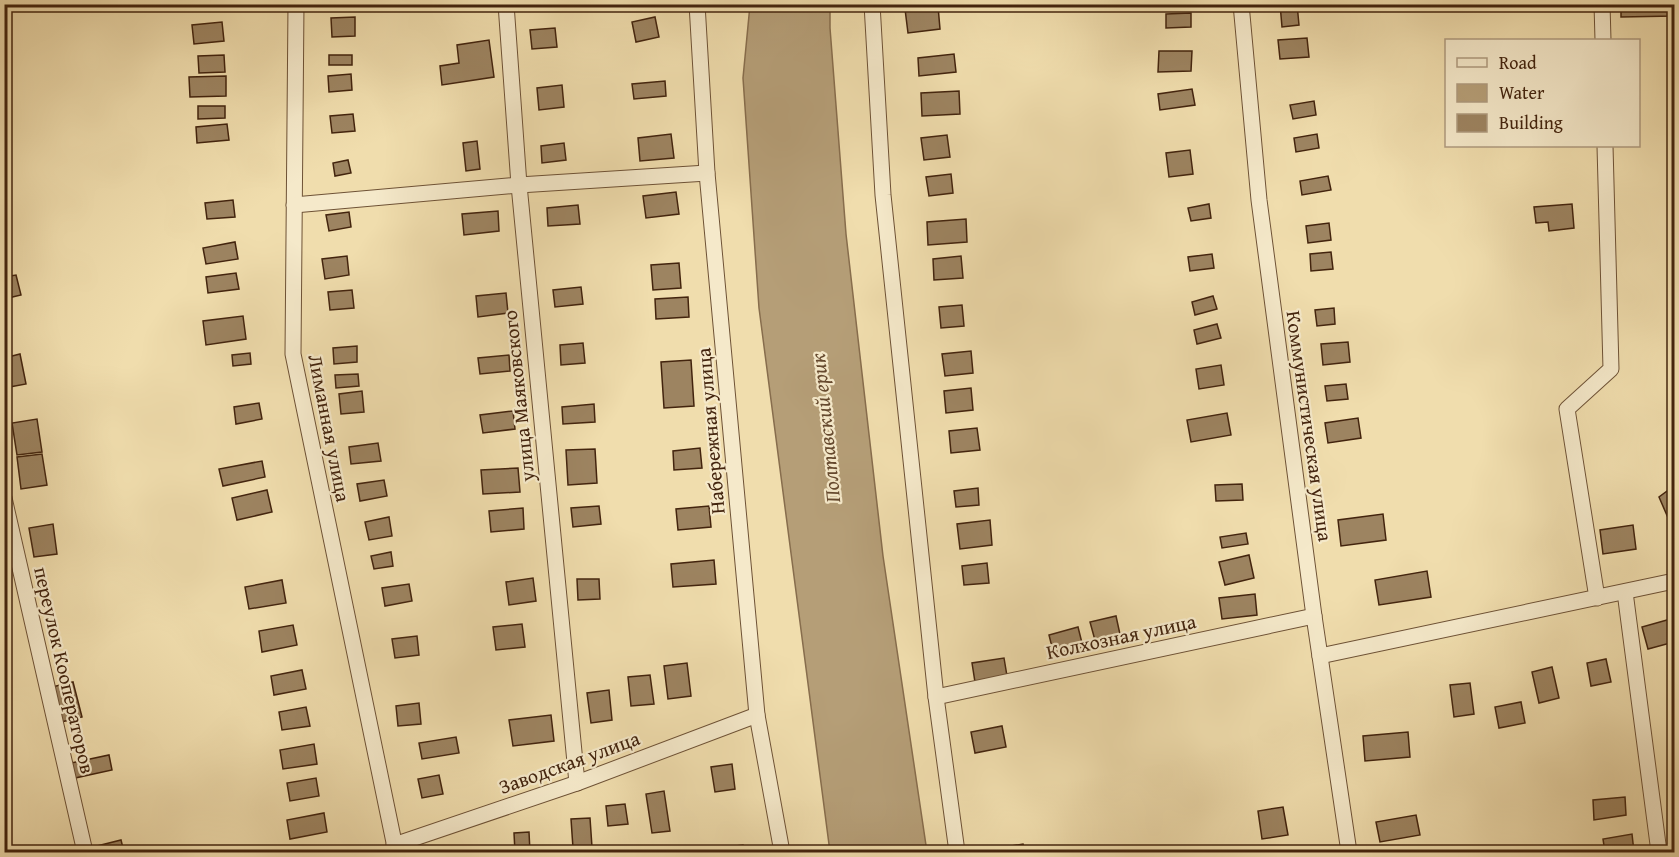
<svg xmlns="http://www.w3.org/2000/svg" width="1679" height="857" font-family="'Gentium Book Plus',serif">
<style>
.water{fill:#b59e77;stroke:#876d4d;stroke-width:1.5}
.building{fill:#9d8461;stroke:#43240e;stroke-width:1.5}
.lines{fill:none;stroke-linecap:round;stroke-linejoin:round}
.minor-casing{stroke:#6e5236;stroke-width:17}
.minor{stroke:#f5e9ca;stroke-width:15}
.labels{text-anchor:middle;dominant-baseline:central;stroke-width:4.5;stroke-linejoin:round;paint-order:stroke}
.street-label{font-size:20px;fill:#43240e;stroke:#f5e9ca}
.water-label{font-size:21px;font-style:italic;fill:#65492e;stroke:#f5e9ca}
</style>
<rect width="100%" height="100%" fill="#f0ddad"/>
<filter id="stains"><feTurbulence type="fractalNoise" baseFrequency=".00333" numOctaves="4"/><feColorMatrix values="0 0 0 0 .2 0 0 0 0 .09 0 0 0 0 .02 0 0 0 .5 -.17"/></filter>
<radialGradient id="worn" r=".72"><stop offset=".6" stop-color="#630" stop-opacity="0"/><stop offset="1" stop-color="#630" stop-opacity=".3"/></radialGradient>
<polygon class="water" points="750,5 830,5 830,28 846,234 883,556 927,852 830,852 759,308 743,78"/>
<g class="building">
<polygon points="1280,4 1297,4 1299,25 1282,27"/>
<polygon points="1621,4 1674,4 1674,16 1621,17"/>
<polygon points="938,6 940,29 908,33 905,9"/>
<polygon points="1191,13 1191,27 1166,28 1166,14"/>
<polygon points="355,17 355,36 332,37 331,18"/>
<polygon points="655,17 659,37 636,42 632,22"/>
<polygon points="222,22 224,41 194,44 192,25"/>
<polygon points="555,28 557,47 532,49 530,30"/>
<polygon points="1307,38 1309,57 1280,59 1278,40"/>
<polygon points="489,40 494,77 442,85 440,66 459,63 457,45"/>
<polygon points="1159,51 1192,51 1191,71 1158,72"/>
<polygon points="954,54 956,72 919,76 918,58"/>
<polygon points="224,55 225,72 199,73 198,56"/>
<rect x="329" y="55" width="23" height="10"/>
<polygon points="351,74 352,90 329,92 328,76"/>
<polygon points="226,76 226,96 190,97 189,77"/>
<polygon points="665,81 666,96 634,99 632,84"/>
<polygon points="562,85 564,107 539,110 537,88"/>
<polygon points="1192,89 1195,105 1160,110 1158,94"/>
<polygon points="959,91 960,114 922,116 921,93"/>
<polygon points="1314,101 1316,115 1293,119 1290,105"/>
<polygon points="198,106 225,106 225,118 198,119"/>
<polygon points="353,114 355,131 332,133 330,116"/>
<polygon points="227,124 229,140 197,143 196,127"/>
<polygon points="671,134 674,158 640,161 638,138"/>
<polygon points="1317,134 1319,148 1296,152 1294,138"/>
<polygon points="947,135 950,157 924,160 921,138"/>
<polygon points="477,141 480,169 466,171 463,143"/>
<polygon points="564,143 566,160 542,163 541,146"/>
<polygon points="1190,150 1193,174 1169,177 1166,153"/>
<polygon points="348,160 351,173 335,176 333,163"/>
<polygon points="951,174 953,193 929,196 926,177"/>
<polygon points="1328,176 1331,190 1302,195 1300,181"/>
<polygon points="676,192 679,214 646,218 643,196"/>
<polygon points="233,200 235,217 207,219 205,203"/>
<polygon points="1209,204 1211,218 1191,221 1188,208"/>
<polygon points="1572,204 1574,228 1549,231 1548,222 1536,223 1534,207"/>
<polygon points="578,205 580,224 548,226 547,208"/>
<polygon points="498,211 499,231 464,235 462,214"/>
<polygon points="349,212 351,227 329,231 326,215"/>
<polygon points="966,219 967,242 928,245 927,222"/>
<polygon points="1329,223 1331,240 1308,243 1306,226"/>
<polygon points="235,242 238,259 206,264 203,248"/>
<polygon points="1331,252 1333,269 1311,271 1310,254"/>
<polygon points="1212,254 1214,268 1190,271 1188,257"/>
<polygon points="347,256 349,275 325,279 322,259"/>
<polygon points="961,256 963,278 934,280 933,259"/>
<polygon points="679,263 681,288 653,290 651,265"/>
<polygon points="236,273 239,289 208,293 206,277"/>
<polygon points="16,275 21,295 4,299 4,277"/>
<polygon points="581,287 583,304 555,307 553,290"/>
<polygon points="352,290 354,308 330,310 328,292"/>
<polygon points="506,293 508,313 478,317 476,296"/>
<polygon points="1213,296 1217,309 1195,315 1192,302"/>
<polygon points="688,297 689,317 656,319 655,299"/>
<polygon points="962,305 964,326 941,328 939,307"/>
<polygon points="1334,308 1335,324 1317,326 1315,310"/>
<polygon points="243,316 246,339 206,345 203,321"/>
<polygon points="1217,324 1221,338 1197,344 1194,330"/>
<polygon points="1348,342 1350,362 1323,365 1321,344"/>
<polygon points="583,343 585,363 561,365 560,345"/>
<polygon points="357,346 357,362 334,364 333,348"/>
<polygon points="971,351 973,373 945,376 942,354"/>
<polygon points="250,353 251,364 233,366 232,355"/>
<polygon points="20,354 26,384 4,388 4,358"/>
<polygon points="509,355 510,371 480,374 478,358"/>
<polygon points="691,360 694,406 664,408 661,362"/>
<polygon points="1221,365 1224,385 1199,389 1196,369"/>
<polygon points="358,374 359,386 336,388 335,375"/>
<polygon points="1346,384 1348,399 1327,401 1325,386"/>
<polygon points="971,388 973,410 946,413 944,391"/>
<polygon points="362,391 364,412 341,414 339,394"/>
<polygon points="259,403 262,419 236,424 234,407"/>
<polygon points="594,404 595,422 563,424 562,407"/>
<polygon points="513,411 515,429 483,433 480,415"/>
<polygon points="1227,413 1231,435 1191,442 1187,420"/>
<polygon points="1358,418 1361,438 1328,443 1325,423"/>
<polygon points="37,419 42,452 17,455 12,423"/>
<polygon points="977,428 980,450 951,453 949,431"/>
<polygon points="378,443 381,461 351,464 349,447"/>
<polygon points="700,448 702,468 674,470 673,451"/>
<polygon points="595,449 597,483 568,485 566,450"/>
<polygon points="42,454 47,485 21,489 17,457"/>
<polygon points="262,461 265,477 223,486 219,469"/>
<polygon points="518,468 520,492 483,494 481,470"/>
<polygon points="384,480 387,496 360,501 357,484"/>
<polygon points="1242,484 1243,500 1216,501 1215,485"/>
<polygon points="1674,486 1674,525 1672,527 1659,497"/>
<polygon points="978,488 979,505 956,507 954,491"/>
<polygon points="267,490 272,512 237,520 232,498"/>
<polygon points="599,506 601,524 573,527 571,508"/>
<polygon points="709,506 711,527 678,530 676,509"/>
<polygon points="523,508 524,529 491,532 489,511"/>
<polygon points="1383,514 1386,540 1341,546 1338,520"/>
<polygon points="389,517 392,536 369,540 365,522"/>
<polygon points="990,520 992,545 960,549 957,524"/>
<polygon points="53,524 57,554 34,557 29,528"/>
<polygon points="1633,525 1636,549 1603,554 1600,530"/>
<polygon points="1246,533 1248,544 1222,548 1220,537"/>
<polygon points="391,552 393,566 374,569 371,556"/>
<polygon points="1249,555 1254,578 1225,585 1219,562"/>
<polygon points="714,560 716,584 673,587 671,564"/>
<polygon points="987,563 989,583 964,585 962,566"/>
<polygon points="1427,571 1431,597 1379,605 1375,580"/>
<polygon points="533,578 536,601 509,605 506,582"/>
<polygon points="577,579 599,579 600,599 578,600"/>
<polygon points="282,580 286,603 249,609 245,587"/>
<polygon points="409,584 412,601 385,606 382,588"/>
<polygon points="1255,594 1257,615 1222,619 1219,598"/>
<polygon points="1116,616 1121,639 1096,644 1090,622"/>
<polygon points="1674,618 1674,642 1648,649 1642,627"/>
<polygon points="522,624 525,647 496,650 493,627"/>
<polygon points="293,625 297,645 262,652 259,631"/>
<polygon points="1078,627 1083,647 1054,655 1049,635"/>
<polygon points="417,636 419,655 395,658 392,639"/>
<polygon points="1004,658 1007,676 975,682 972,663"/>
<polygon points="1606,659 1611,682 1591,686 1587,663"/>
<polygon points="687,663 691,696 668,699 664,666"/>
<polygon points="1552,667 1559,698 1539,703 1532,672"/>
<polygon points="302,670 306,689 274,695 271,676"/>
<polygon points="650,675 654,704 631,706 628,677"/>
<polygon points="73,682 82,717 61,722 52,687"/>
<polygon points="1470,683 1474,714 1454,717 1450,685"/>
<polygon points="609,690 612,720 591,723 587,693"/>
<polygon points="1521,702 1525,723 1499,728 1495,707"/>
<polygon points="419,703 421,724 398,726 396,706"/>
<polygon points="306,707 310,726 282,730 279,712"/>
<polygon points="551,715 554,741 513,746 509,720"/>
<polygon points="1002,726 1006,747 975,753 971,732"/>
<polygon points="1408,732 1410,757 1365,761 1363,736"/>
<polygon points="456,737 459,753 422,759 419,743"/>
<polygon points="314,744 317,764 283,769 280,750"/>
<polygon points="109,755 112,770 75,778 71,763"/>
<polygon points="732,764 735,789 715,792 711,767"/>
<polygon points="439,775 443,794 422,798 418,779"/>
<polygon points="316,778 319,796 290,801 287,783"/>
<polygon points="664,791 670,831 652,833 646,794"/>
<polygon points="1625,797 1626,815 1594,820 1593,800"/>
<polygon points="625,804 628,824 608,826 606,806"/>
<polygon points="1283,807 1288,835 1262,839 1258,811"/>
<polygon points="324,813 327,832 290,839 287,820"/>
<polygon points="1416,815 1420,835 1380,842 1376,822"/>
<polygon points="590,818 592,847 573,848 571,819"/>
<polygon points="529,832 530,852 515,852 514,833"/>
<polygon points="1632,834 1634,852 1605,852 1603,839"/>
<polygon points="121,840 124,852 91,852 89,848"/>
<polygon points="1023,844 1025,852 995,852 994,849"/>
<polygon points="743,845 744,852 719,852 718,848"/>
</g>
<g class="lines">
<defs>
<g id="minor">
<polyline points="296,4 293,354 396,852"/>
<polyline points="506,4 519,185 577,783"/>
<polyline points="697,4 707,173 757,715 782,852"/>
<polyline points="872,4 883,195 936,697 957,852"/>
<polyline points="1241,4 1259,200 1314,616 1349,852"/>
<polyline points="1602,4 1603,40"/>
<polyline points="294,205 519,185 707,173"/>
<polyline points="4,498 85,852"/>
<polyline points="1625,592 1659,852"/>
<polyline points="1597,598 1567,409 1611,369 1605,146"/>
<polyline points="1320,656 1674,581"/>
<polyline points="936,697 1314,616"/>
<polyline points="394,845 577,783 757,715"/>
</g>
</defs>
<use href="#minor" class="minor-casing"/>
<use href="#minor" class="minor"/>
</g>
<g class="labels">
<g class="street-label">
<text transform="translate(518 396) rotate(-96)">улица Маяковского</text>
<text transform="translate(1310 426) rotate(82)">Коммунистическая улица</text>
<text transform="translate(330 428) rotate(79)">Лиманная улица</text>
<text transform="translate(710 431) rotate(-95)">Набережная улица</text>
<text transform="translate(1121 636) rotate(-12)">Колхозная улица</text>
<text transform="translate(65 670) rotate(77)">переулок Кооператоров</text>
<text transform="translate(569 762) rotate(-20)">Заводская улица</text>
</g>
<g class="water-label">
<text transform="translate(825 428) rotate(-96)">Полтавский ерик</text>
</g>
</g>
<rect width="1679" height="857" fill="none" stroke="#f0ddad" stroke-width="24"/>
<rect x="6" y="6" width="1667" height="845" fill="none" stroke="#43240e" stroke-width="3"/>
<rect x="12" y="12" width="1655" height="833" fill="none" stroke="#43240e" stroke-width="1.5"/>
<rect x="1445" y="39" width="195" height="108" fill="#f5e9ca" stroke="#ae9a7f" stroke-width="1.5"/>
<rect x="1457" y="58" width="30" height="9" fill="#f5e9ca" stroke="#ae9a7f" stroke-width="1.5"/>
<text x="1499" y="69" font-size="18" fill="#43240e">Road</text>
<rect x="1457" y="84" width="30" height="18" fill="#b59e77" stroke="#ae9a7f" stroke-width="1.5"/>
<text x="1499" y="99" font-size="18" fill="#43240e">Water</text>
<rect x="1457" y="114" width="30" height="18" fill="#9d8461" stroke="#ae9a7f" stroke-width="1.5"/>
<text x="1499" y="129" font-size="18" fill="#43240e">Building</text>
<rect width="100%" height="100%" filter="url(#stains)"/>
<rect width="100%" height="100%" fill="url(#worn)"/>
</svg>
